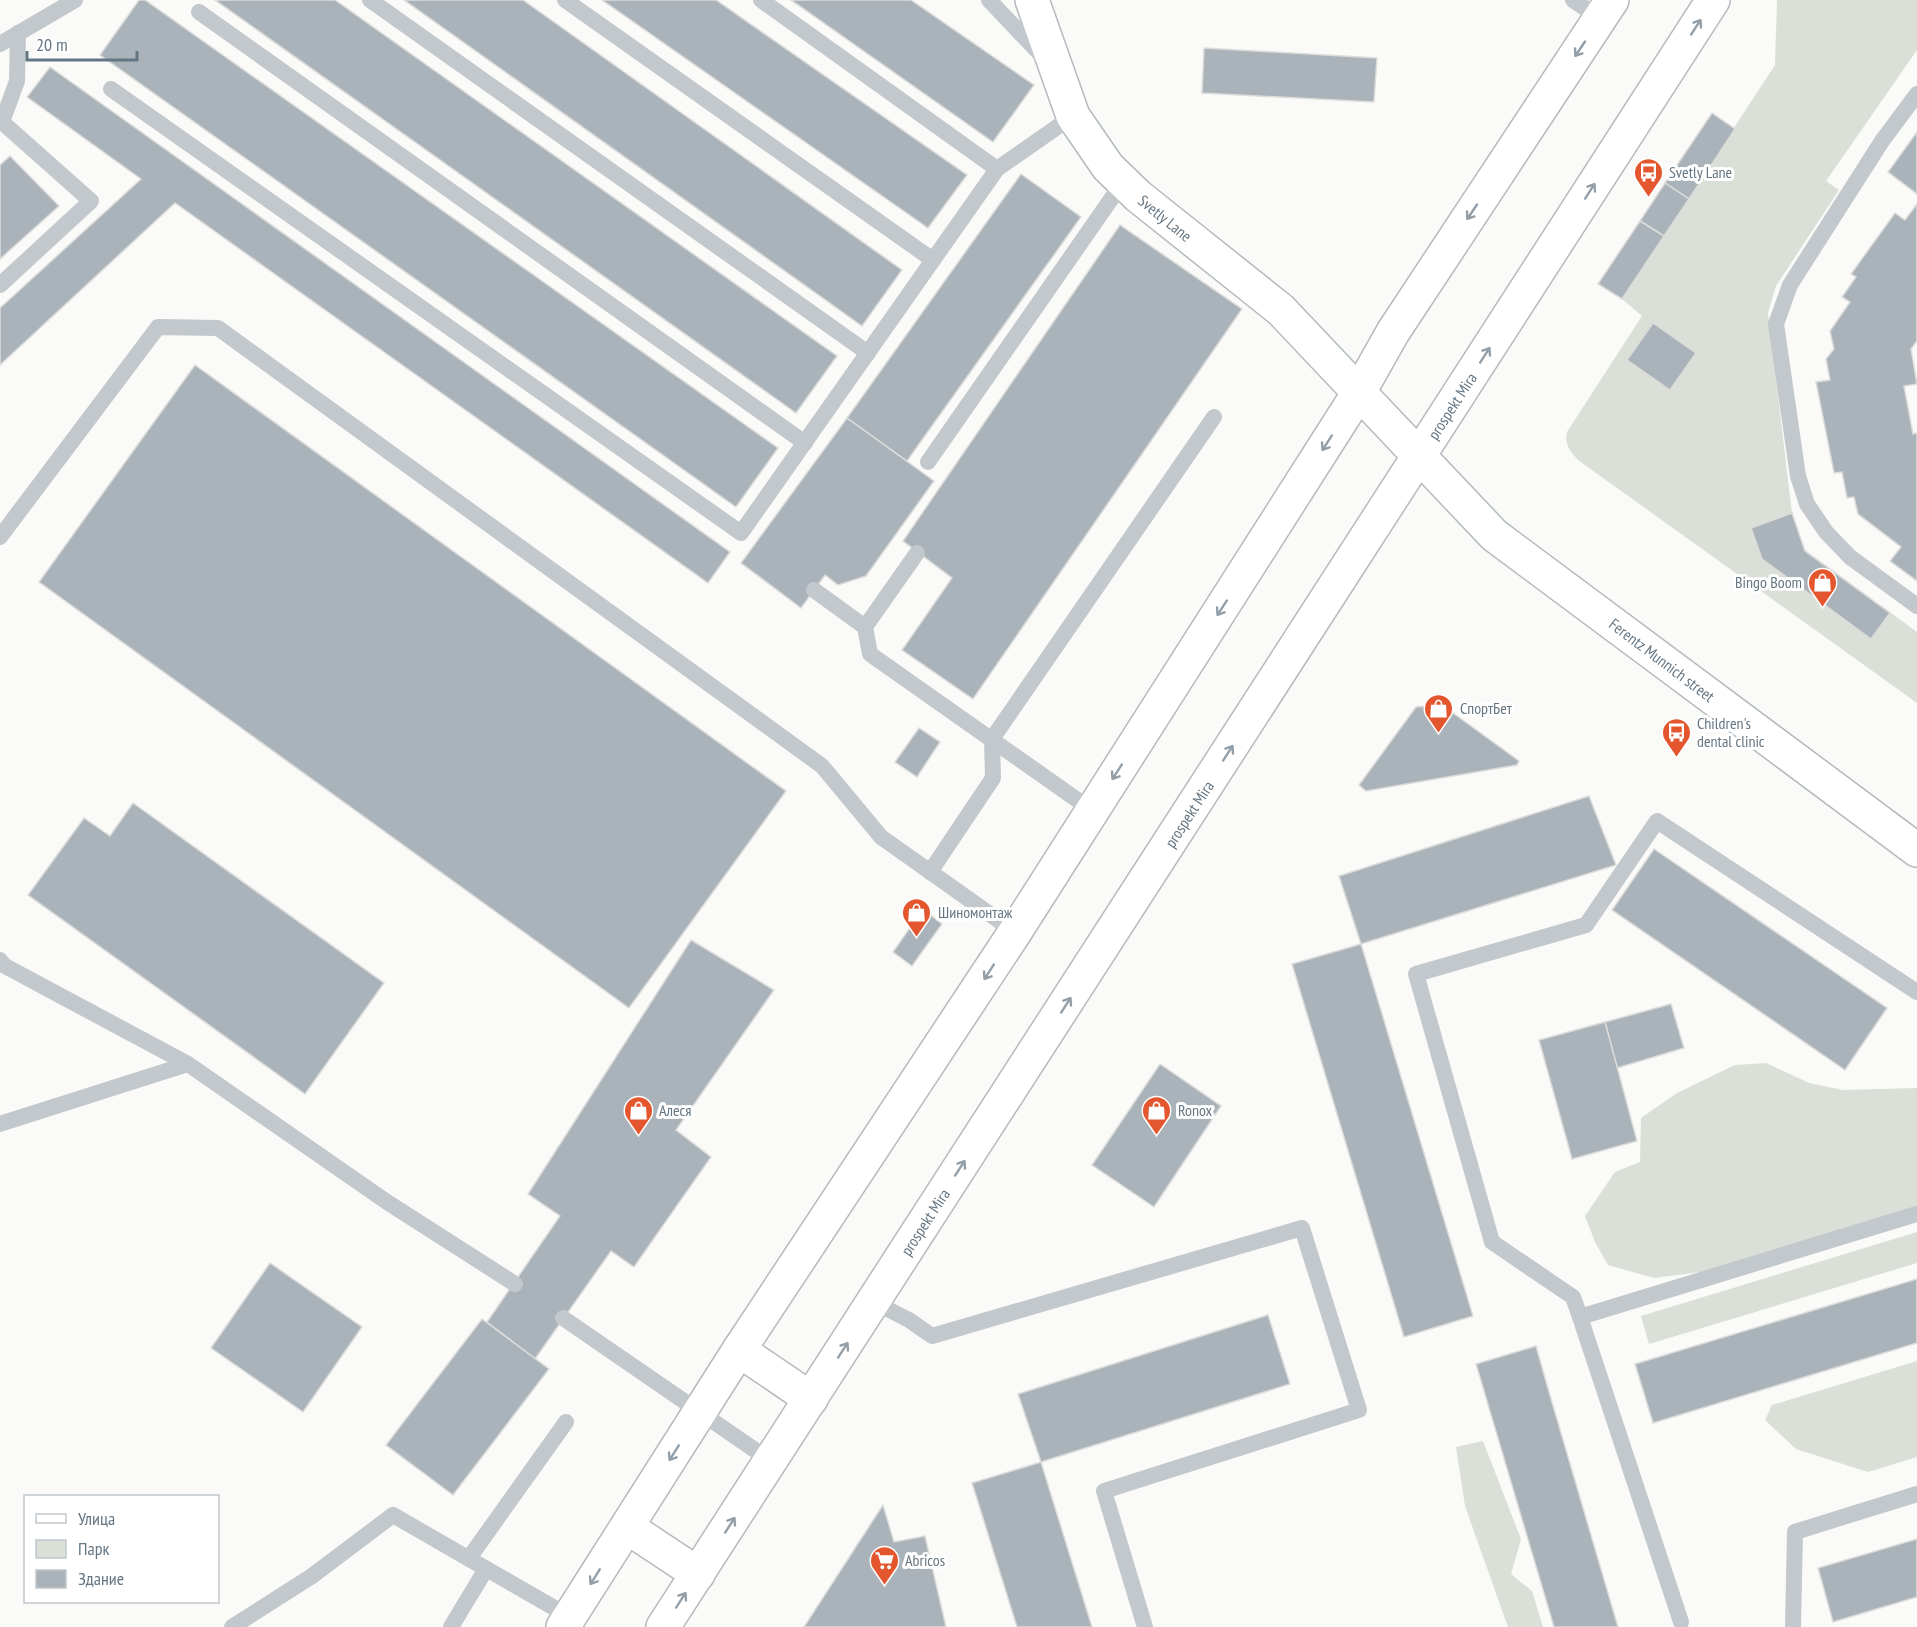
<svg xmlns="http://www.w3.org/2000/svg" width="1917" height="1627" font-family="'PT Sans Narrow',sans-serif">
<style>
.green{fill:#dadfd7}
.building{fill:#aab3b9;stroke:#dcdcda;stroke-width:1.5}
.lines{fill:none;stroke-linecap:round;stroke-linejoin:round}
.secondary-casing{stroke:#b3babf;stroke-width:36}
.primary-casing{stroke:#b5babe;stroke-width:36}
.lane{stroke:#c3c8cc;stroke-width:16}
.secondary{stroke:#fff;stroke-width:33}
.primary{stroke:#fff;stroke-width:33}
.oneway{stroke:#939fa8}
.labels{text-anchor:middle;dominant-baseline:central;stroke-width:6;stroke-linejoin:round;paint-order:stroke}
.poi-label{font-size:16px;fill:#657683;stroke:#fff;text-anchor:start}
.street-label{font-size:16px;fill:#657683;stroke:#fff}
</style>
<rect width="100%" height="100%" fill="#fafaf8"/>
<g class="green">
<path d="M1777 0H1917V50L1826 181 1839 190 1776 286 1768 313 1792 513 1805 550 1917 632V703L1578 460C1570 451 1564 444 1567 432L1642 316 1622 299 1775 65Z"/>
<polygon points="1766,1063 1809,1083 1843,1090 1917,1088 1917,1210 1716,1270 1654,1278 1608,1265 1595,1242 1585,1216 1615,1172 1640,1162 1641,1118 1677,1093 1735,1065"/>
<polygon points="1917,1232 1917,1263 1649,1344 1641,1316"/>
<polygon points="1917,1361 1917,1457 1868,1472 1796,1449 1765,1420 1772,1405"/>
<polygon points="1483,1441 1521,1539 1511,1574 1532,1591 1543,1627 1508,1627 1465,1506 1456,1447"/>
</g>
<g class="building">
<polygon points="139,0 145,0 778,448 736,507 100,55"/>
<polygon points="215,0 335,0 837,356 796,413"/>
<polygon points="404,0 523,0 902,270 862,326"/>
<polygon points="602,0 716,0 967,175 928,228"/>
<polygon points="791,0 911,0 1034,85 993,142"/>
<polygon points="1204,48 1377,58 1374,102 1202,93"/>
<polygon points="50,67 730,552 708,583 175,203 0,365 0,308 141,179 27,97"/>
<polygon points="1712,113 1735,129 1689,199 1665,183"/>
<polygon points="1917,132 1917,194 1888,172"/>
<polygon points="10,156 59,206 0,259 0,165"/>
<polygon points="1021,174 1081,217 907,461 847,418"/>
<polygon points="1665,183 1689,199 1664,236 1640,221"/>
<polygon points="1917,204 1917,341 1911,349 1917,384 1904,386 1913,434 1917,433 1917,581 1890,561 1901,547 1858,514 1854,497 1847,498 1842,472 1834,473 1816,382 1830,380 1826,359 1834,349 1830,331 1850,302 1842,297 1856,277 1851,274 1895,213 1905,220"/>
<polygon points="1640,221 1664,236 1622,299 1598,284"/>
<polygon points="1120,225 1242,309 973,699 902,650 952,578 903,541"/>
<polygon points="1653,323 1696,353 1670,390 1627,360"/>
<polygon points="195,365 786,791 629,1008 39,582"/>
<polygon points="847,418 934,481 866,576 838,585 825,575 801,608 741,563"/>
<polygon points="1792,513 1805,551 1890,613 1871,639 1762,559 1751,528"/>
<polygon points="1442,705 1519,761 1517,765 1366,791 1359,785 1416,707"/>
<polygon points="919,728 940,742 917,777 895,762"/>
<polygon points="1589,796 1616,865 1361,944 1339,876"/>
<polygon points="133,803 384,983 305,1094 28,895 84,818 110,836"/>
<polygon points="1654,849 1887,1008 1845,1070 1612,910"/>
<polygon points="923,909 942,924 912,966 893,952"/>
<polygon points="691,940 774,990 676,1130 711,1157 634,1267 611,1251 535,1359 487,1322 560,1216 528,1194"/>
<polygon points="1361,944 1473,1316 1404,1337 1292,964"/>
<polygon points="1671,1004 1684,1048 1617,1068 1605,1022"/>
<polygon points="1605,1022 1637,1141 1572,1159 1539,1040"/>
<polygon points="1160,1064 1221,1106 1154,1207 1092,1165"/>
<polygon points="270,1263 362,1327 303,1412 211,1348"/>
<polygon points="1917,1279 1917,1343 1653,1423 1635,1364"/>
<polygon points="1268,1315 1290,1384 1041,1462 1018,1394"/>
<polygon points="482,1319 549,1369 453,1495 386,1445"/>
<polygon points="1536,1346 1549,1392 1618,1627 1554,1627 1476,1364"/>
<polygon points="1041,1462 1057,1514 1092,1627 1017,1627 972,1483"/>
<polygon points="883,1505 894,1542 925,1536 946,1627 804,1627"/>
<polygon points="1917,1539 1917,1597 1833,1622 1818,1568"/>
</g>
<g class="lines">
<defs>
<polyline id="secondary" points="1032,0 1073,116 1108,167 1138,196 1281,310 1494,535 1917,850"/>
<g id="primary">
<polyline points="739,1350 811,1399"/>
<polyline points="627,1527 698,1574"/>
<polyline points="563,1627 739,1350 1015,932 1358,394 1393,332 1612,0"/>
<polyline points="663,1627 1713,0"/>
</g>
</defs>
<use href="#secondary" class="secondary-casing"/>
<use href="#primary" class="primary-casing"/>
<g class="lane">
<polyline points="370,0 868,353"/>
<polyline points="565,0 933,260"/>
<polyline points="761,0 997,169"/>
<polyline points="989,0 1044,58"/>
<polyline points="1573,0 1600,18"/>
<polyline points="199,12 805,443"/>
<polyline points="0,44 75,0"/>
<polyline points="111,89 741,533 997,169 1073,116"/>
<polyline points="1917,94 1882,141 1790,285 1776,324 1798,476 1807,504 1826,532 1850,557 1917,606"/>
<polyline points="0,285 91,201 2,122 17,81 18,33"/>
<polyline points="928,462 1123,182"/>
<polyline points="0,537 158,327 218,328 822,766 881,837 1015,932"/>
<polyline points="814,590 865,627 870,654 1093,811"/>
<polyline points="865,627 917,553"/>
<polyline points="930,872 993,778 992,739 1214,417"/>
<polyline points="0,960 5,966 188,1064 387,1202 515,1284"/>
<polyline points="0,1124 188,1064"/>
<polyline points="874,1302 909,1320 932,1336 1302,1228 1359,1410 1104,1491 1145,1627"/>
<polyline points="1580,1317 1573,1297 1492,1242 1416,974 1586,925 1657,821 1917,992"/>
<polyline points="563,1318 771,1461"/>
<polyline points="469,1558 566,1422"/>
<polyline points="1681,1622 1580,1317 1917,1214"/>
<polyline points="232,1627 312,1576 393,1515 570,1617"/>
<polyline points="451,1627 486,1569"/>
<polyline points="1793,1627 1795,1532 1917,1494"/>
</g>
<use href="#secondary" class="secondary"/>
<use href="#primary" class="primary"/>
</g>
<defs><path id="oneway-shaft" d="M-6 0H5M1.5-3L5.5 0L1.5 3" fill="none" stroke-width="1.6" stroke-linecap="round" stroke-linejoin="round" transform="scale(1.5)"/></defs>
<g class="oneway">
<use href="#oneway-shaft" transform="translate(1696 27) rotate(-57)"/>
<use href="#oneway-shaft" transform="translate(1580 49) rotate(124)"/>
<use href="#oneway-shaft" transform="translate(1590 191) rotate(-57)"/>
<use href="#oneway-shaft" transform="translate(1472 212) rotate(124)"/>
<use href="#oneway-shaft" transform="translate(1485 355) rotate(-57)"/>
<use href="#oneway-shaft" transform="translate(1327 443) rotate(123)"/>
<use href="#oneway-shaft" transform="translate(1222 608) rotate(123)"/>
<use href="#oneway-shaft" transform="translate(1228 753) rotate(-57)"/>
<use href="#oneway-shaft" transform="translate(1117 772) rotate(123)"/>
<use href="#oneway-shaft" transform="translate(989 972) rotate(123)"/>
<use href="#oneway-shaft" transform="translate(1066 1005) rotate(-57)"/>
<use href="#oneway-shaft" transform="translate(960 1168) rotate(-57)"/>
<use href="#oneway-shaft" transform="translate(843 1350) rotate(-57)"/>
<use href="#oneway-shaft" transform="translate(674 1453) rotate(122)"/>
<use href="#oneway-shaft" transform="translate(730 1525) rotate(-57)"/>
<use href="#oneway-shaft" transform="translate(595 1577) rotate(122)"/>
<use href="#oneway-shaft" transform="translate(681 1600) rotate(-57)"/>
</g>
<defs>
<symbol id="bus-pin" viewBox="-11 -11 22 30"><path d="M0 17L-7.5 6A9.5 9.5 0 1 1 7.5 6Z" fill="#e4572e" stroke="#fff"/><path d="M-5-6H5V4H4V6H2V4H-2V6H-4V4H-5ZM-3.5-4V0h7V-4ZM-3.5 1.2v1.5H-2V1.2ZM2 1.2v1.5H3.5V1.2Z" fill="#fff"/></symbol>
<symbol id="shop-pin" viewBox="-11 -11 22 30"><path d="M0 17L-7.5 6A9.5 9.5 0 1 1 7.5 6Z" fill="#e4572e" stroke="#fff"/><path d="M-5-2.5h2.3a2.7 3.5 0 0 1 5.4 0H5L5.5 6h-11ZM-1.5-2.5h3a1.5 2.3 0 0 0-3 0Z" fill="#fff"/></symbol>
<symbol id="supermarket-pin" viewBox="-11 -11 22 30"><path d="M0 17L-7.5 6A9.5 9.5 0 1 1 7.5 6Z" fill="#e4572e" stroke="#fff"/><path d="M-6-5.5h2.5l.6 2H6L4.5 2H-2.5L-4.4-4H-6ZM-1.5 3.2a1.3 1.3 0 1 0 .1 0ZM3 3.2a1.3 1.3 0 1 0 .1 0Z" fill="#fff"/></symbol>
</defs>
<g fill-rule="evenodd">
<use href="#bus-pin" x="1632" y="156" width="33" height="45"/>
<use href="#shop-pin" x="1806" y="566" width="33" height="45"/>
<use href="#shop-pin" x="1422" y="692" width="33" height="45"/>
<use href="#bus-pin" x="1660" y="716" width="33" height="45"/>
<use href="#shop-pin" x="900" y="896" width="33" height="45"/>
<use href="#shop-pin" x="622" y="1094" width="33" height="45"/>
<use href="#shop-pin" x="1140" y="1094" width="33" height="45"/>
<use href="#supermarket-pin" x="868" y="1544" width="33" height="45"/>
</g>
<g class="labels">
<g class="poi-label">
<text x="1669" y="172">Svetly Lane</text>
<text x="1802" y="582" text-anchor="end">Bingo Boom</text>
<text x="1460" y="708">СпортБет</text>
<text x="1697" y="723">Children's<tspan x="1697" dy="18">dental clinic</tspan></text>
<text x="938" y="912">Шиномонтаж</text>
<text x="659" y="1110">Алеся</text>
<text x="1178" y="1110">Ronox</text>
<text x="905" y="1560">Abricos</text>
</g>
<g class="street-label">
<text transform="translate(1165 218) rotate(39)">Svetly Lane</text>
<text transform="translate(1452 406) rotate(-57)">prospekt Mira</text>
<text transform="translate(1662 660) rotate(37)">Ferentz Munnich street</text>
<text transform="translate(1189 814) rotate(-57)">prospekt Mira</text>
<text transform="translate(925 1222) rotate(-57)">prospekt Mira</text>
</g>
</g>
<rect x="24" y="1495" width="195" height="108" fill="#ffffff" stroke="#c1c8cd" stroke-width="1.5"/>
<rect x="36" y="1514" width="30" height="9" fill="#ffffff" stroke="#c1c8cd" stroke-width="1.5"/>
<text x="78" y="1525" font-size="18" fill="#657683">Улица</text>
<rect x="36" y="1540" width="30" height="18" fill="#dadfd7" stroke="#c1c8cd" stroke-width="1.5"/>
<text x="78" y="1555" font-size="18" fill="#657683">Парк</text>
<rect x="36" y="1570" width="30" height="18" fill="#aab3b9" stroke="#c1c8cd" stroke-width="1.5"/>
<text x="78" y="1585" font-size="18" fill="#657683">Здание</text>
<path d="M27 51v9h110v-9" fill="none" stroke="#657683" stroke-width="3"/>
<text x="36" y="51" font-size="18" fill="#657683" stroke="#ffffff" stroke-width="4.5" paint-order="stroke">20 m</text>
</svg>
